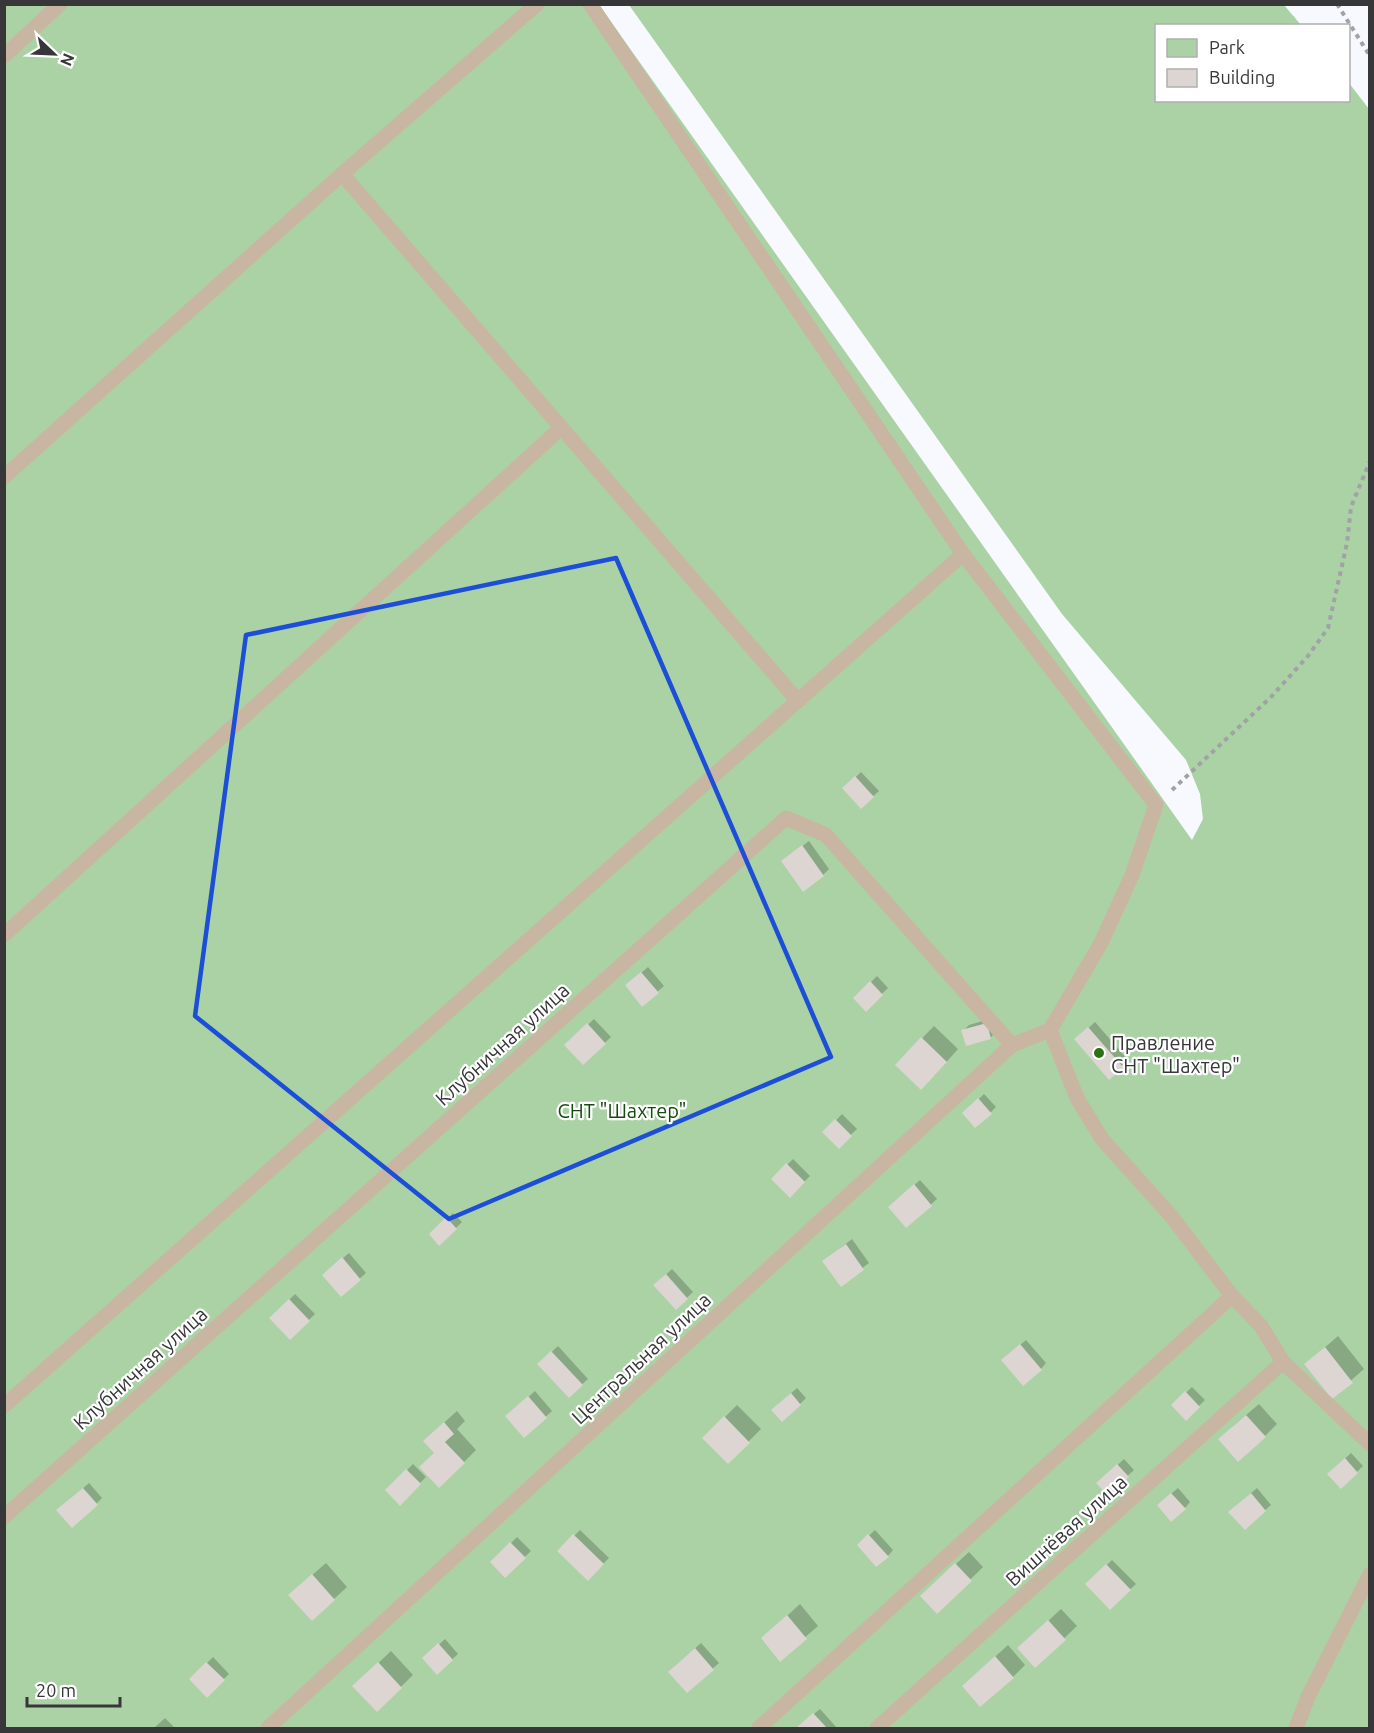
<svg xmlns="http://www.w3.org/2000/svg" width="1374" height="1733" font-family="Ubuntu,sans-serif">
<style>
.green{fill:#aad2a5}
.shadow{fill:#0003}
.building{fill:#dcd5d2}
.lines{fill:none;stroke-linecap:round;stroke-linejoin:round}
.path{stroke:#a1a1a6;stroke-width:4;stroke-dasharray:4.5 4.5;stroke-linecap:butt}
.lane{stroke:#c9b6a2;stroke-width:15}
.marked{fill:none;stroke:#1d4ed8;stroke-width:4.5;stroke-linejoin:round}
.poi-dot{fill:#2a7214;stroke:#fff;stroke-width:2}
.labels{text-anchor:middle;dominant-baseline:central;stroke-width:4.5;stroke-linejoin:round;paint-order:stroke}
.poi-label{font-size:20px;fill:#37373a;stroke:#fff;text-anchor:start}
.street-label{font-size:20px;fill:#37373a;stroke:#fff}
.park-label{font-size:20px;fill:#144b0e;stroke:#fff}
</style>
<rect width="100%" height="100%" fill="#f8f9ff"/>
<polygon class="green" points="5,5 599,5 1192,840 1203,819 1200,794 1186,760 1062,614 629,5 1284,5 1301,25 1156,26 1156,100 1348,100 1349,83 1369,109 1369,1728 5,1728"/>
<g class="shadow">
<polygon points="861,772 879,791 861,807 844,788"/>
<polygon points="809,841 829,869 823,875 783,861"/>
<polygon points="648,967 664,986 643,1004 633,980"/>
<polygon points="877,976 888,988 866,1009 855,998"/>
<polygon points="993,1018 996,1032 990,1038 963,1031 969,1025"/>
<polygon points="594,1019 611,1037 583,1063 566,1045"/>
<polygon points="1095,1022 1128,1060 1109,1077 1082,1034"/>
<polygon points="934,1026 958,1049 934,1076 897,1064"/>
<polygon points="984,1094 996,1107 991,1112 964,1113"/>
<polygon points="842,1114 857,1129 839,1146 825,1132"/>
<polygon points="793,1159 810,1176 790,1196 773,1179"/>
<polygon points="920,1180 937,1199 907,1226 896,1202"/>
<polygon points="453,1213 462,1222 440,1244 431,1234"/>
<polygon points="852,1239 869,1263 841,1284 824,1261"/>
<polygon points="349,1253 366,1273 341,1295 330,1269"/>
<polygon points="672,1269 693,1292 676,1308 655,1285"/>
<polygon points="295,1294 315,1314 290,1338 271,1318"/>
<polygon points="1338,1336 1364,1369 1332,1397 1306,1364"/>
<polygon points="1026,1340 1046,1363 1041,1369 1009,1354"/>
<polygon points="558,1346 588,1379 569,1396 539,1364"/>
<polygon points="1192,1387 1205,1400 1186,1419 1173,1405"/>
<polygon points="797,1388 806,1398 800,1404 779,1404"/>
<polygon points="535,1391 552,1411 524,1436 513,1411"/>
<polygon points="1259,1404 1277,1424 1265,1436 1232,1427"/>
<polygon points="737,1405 761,1429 728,1462 704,1438"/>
<polygon points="457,1411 465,1421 457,1429 476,1450 464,1462 436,1453 437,1429"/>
<polygon points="1351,1453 1363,1466 1341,1487 1335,1468"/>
<polygon points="1124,1459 1134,1470 1108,1494 1098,1483"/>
<polygon points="413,1464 426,1477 400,1503 387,1490"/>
<polygon points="89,1483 102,1498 96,1504 64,1505"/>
<polygon points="1178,1488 1190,1502 1185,1508 1165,1499"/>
<polygon points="1257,1488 1271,1505 1245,1528 1236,1506"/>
<polygon points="580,1530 609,1558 588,1579 559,1551"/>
<polygon points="875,1530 893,1550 888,1556 859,1545"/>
<polygon points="517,1537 531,1551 505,1576 492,1562"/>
<polygon points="969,1552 983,1567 937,1612 934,1584"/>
<polygon points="1112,1560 1136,1584 1110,1608 1087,1584"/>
<polygon points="326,1563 347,1587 312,1619 303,1583"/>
<polygon points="800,1604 818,1626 780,1659 763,1638"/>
<polygon points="1061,1609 1077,1626 1035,1666 1032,1636"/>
<polygon points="445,1639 458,1654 437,1673 424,1658"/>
<polygon points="701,1643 719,1663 687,1691 675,1666"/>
<polygon points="1008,1645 1025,1665 1013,1677 976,1674"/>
<polygon points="391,1651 413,1675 377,1710 354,1686"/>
<polygon points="213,1657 229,1674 207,1696 191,1679"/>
<polygon points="820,1709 837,1728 797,1728"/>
<polygon points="165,1718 175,1728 154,1728"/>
</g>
<g class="building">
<polygon points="855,776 874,797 861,809 842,788"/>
<polygon points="802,845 824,876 803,892 781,861"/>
<polygon points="641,972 659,993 642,1007 625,985"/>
<polygon points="870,981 883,995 866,1012 853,998"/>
<polygon points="587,1023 606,1044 583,1065 564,1045"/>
<polygon points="987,1023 991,1039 966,1046 961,1030"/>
<polygon points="1088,1027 1123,1067 1109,1080 1074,1039"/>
<polygon points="921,1037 947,1062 921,1090 895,1065"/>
<polygon points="978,1098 992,1114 975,1128 962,1113"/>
<polygon points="835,1119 852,1136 839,1149 822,1132"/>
<polygon points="786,1163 805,1182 790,1198 771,1179"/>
<polygon points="914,1184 932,1206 906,1228 888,1207"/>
<polygon points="446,1217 457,1229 439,1246 429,1234"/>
<polygon points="846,1244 864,1270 841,1287 822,1261"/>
<polygon points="342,1257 361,1280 341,1297 322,1275"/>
<polygon points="666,1274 688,1299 676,1310 653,1285"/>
<polygon points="289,1299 310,1321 290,1340 269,1318"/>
<polygon points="1020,1344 1042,1370 1023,1386 1001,1360"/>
<polygon points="1325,1347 1353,1383 1332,1399 1304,1364"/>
<polygon points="551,1351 583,1385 569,1398 537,1364"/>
<polygon points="1185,1391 1200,1407 1186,1421 1171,1405"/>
<polygon points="791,1393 801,1405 782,1422 771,1410"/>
<polygon points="528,1396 547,1418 524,1438 505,1416"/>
<polygon points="1246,1415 1266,1437 1238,1462 1218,1439"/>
<polygon points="724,1416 750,1443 728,1464 702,1438"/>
<polygon points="444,1422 454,1434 445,1442 465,1463 439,1488 419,1467 434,1453 423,1441"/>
<polygon points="1345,1458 1358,1473 1341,1489 1327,1474"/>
<polygon points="1117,1464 1129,1477 1108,1496 1096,1483"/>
<polygon points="406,1469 421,1484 400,1506 385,1490"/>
<polygon points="83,1488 98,1505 72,1528 56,1510"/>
<polygon points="1171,1493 1186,1509 1171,1522 1157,1505"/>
<polygon points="1251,1493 1266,1511 1245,1530 1228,1512"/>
<polygon points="573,1534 604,1564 588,1581 557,1551"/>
<polygon points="868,1534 889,1557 876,1567 857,1545"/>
<polygon points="510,1542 526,1558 505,1578 490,1562"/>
<polygon points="955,1563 972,1581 937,1614 920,1596"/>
<polygon points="1106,1564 1131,1590 1110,1610 1085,1584"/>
<polygon points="312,1574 335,1600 312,1621 288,1595"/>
<polygon points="787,1615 807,1639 780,1662 761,1638"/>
<polygon points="1048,1620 1066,1640 1035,1668 1017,1648"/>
<polygon points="438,1643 453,1660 437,1675 422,1658"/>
<polygon points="695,1648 714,1670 687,1693 668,1672"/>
<polygon points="995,1656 1014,1678 980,1707 962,1686"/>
<polygon points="206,1662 225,1680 207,1698 189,1679"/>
<polygon points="378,1662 402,1688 377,1712 352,1686"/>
<polygon points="813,1713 827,1728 796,1728"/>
</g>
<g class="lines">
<g class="path">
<polyline points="1337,4 1370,56"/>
<polyline points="1172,790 1271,697 1308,656 1328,628 1347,543 1351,507 1370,461"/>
</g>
<g class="lane">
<polyline points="590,4 963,554 1156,805 1132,875 1101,943 1050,1030"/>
<polyline points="4,56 60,4"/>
<polyline points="342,174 798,701"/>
<polyline points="4,477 342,174 537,4"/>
<polyline points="4,935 561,428"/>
<polyline points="1050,1030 1077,1098 1102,1139 1172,1217 1232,1296 1261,1326 1283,1362 1370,1444"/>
<polyline points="4,1406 963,554"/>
<polyline points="4,1517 786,818 826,835 1012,1045"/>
<polyline points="268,1728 1012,1045 1050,1030"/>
<polyline points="759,1728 1232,1296"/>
<polyline points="877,1728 1283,1362"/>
<polyline points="1296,1728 1308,1697 1370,1574"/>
</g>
</g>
<path class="marked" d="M616 558 831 1057 449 1219 195 1016 246 635Z"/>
<circle class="poi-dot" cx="1099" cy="1053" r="6"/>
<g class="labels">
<g class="poi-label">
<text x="1111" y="1042">Правление<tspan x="1111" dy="23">СНТ "Шахтер"</tspan></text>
</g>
<g class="street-label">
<text transform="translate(502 1044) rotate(-42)">Клубничная улица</text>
<text transform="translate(641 1358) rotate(-43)">Центральная улица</text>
<text transform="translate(140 1368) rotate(-42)">Клубничная улица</text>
<text transform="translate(1066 1530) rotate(-42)">Вишнёвая улица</text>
</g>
<g class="park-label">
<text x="622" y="1110">СНТ "Шахтер"</text>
</g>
</g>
<rect width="1374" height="1733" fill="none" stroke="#37373a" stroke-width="12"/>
<rect x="1155" y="24" width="195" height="78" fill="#ffffff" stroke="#afafb0" stroke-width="1.5"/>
<rect x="1167" y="39" width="30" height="18" fill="#aad2a5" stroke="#afafb0" stroke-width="1.5"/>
<text x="1209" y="54" font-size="18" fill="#37373a">Park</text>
<rect x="1167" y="69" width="30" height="18" fill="#dcd5d2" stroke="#afafb0" stroke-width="1.5"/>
<text x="1209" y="84" font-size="18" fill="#37373a">Building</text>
<g transform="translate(54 54) rotate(113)" stroke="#ffffff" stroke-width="4.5" paint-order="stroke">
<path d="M0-4.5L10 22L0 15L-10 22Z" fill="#37373a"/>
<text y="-9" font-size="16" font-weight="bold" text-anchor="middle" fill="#37373a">N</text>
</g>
<path d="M27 1697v9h93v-9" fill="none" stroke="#37373a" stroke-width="3"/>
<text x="36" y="1697" font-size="18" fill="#37373a" stroke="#ffffff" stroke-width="4.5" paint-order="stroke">20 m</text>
</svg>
